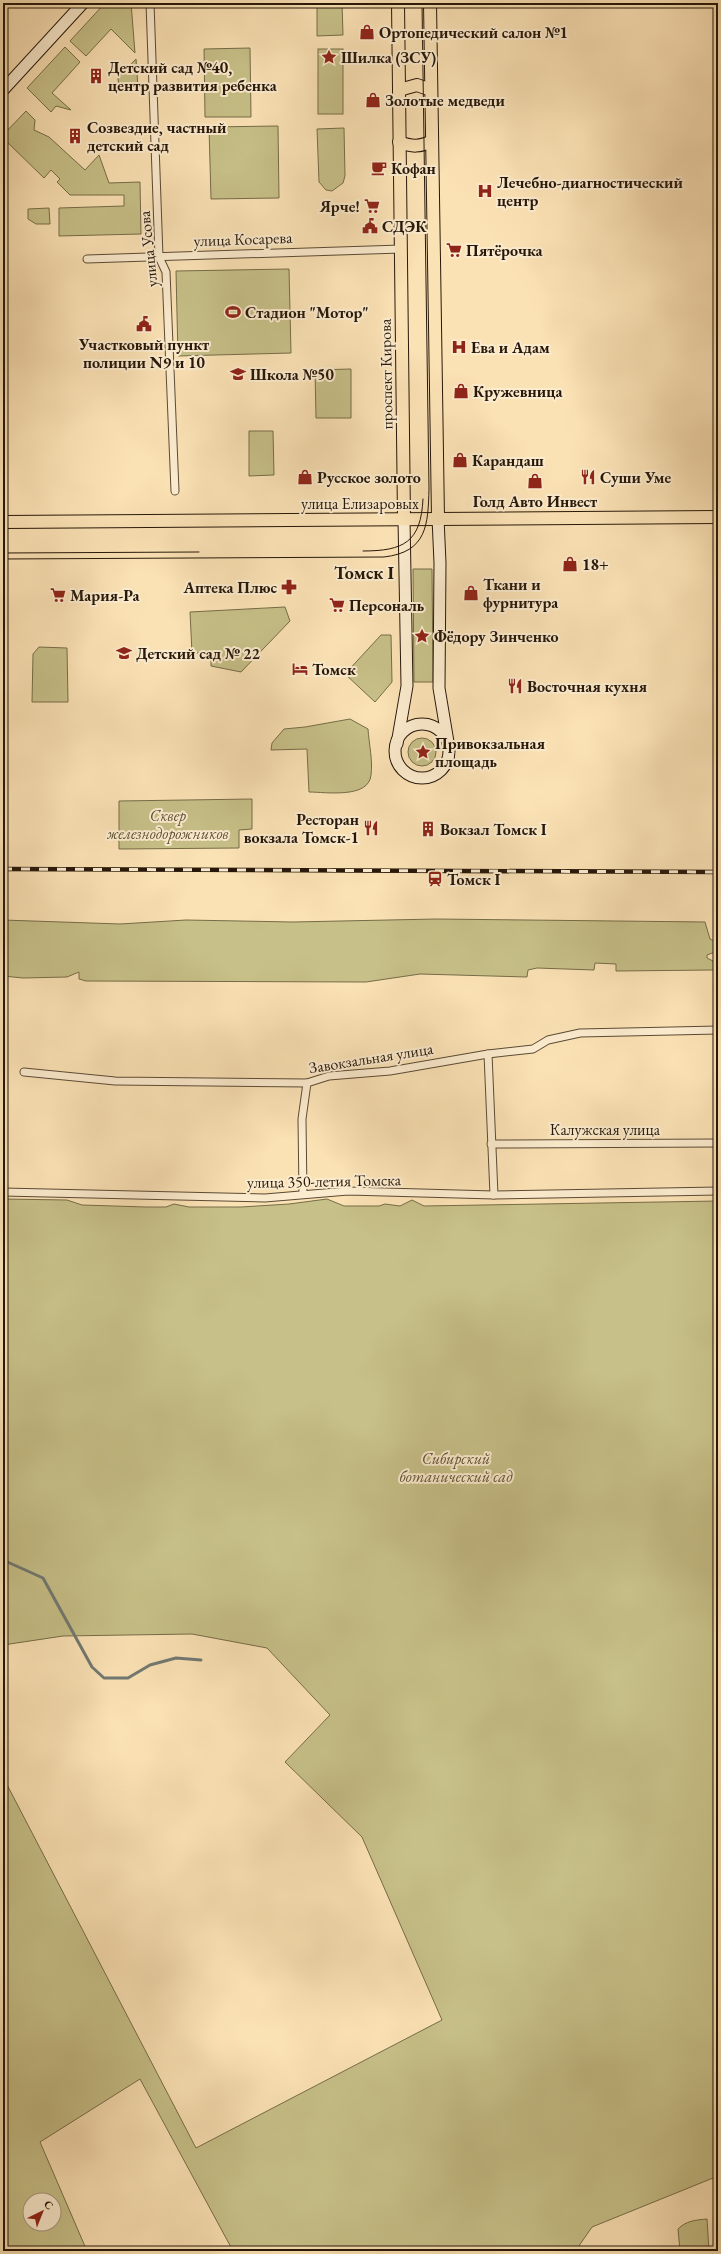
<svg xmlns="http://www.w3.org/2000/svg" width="721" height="2254" font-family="'EB Garamond',serif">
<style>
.green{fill:#c7c088;stroke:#766c48;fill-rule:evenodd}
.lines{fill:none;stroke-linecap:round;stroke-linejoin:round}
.stream{stroke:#717973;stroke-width:3}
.street-casing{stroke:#5b4a34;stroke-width:9}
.secondary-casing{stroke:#261709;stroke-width:13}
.primary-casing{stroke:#261709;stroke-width:14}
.street{stroke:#fceccf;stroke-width:7}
.secondary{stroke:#fceccf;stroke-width:11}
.primary{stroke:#fbe2b5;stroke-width:12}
.tram{stroke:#261709;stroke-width:1}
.rail-casing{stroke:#261709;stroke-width:4.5}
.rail{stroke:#fceccf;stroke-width:3;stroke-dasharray:9;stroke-linecap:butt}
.labels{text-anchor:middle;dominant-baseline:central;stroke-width:4;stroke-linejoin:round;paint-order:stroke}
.poi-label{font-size:16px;font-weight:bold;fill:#261709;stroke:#fceccf;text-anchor:start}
.street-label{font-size:16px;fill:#261709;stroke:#fceccf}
.park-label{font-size:16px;font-style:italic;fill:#5e5235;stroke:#fceccf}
.quarter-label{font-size:18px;font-weight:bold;fill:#261709;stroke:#fceccf}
</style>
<rect width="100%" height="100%" fill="#fbe2b5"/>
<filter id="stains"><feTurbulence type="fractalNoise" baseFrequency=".005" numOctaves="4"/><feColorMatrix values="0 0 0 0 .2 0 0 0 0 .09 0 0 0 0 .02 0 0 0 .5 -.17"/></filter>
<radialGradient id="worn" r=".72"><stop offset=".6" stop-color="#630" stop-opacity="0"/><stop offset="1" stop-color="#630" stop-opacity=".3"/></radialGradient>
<g class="green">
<polygon points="105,3 131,3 135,53 111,29 86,56 70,41"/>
<polygon points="317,3 342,3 343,35 317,36"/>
<polygon points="65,47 80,62 52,93 71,110 56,106 51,112 27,88"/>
<polygon points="250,48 251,117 205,117 204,49"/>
<rect x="318" y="49" width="25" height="65"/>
<polygon points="136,59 138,88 119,89 118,78"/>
<polygon points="26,111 35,120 34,130 49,137 85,170 99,155 109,183 140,182 141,234 59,236 59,208 124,206 124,195 70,195 57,182 60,179 51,170 44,178 3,138 3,135"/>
<polygon points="278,126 279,198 211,199 209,127"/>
<polygon points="344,128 345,176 343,183 332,191 326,190 319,182 317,129"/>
<polygon points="49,208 50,224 36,224 28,219 28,209"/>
<polygon points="289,269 291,353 178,356 176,271"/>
<polygon points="351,369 351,418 316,418 315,370"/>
<polygon points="249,431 273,431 274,475 249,476"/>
<polygon points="413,569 432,569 433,682 414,682"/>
<polygon points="285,607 290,621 241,672 211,666 211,653 192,653 190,612"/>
<polygon points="381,635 391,635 392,682 375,702 345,674"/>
<polygon points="39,647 67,648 68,702 32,702 33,654"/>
<path d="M350 719 368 729C369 744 373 761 371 775 369 799 325 792 309 792L307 749 271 750 272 743 284 729 305 727Z"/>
<circle cx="422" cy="752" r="14"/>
<polygon points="252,799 252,829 239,830 239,848 119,849 119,801"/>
<polygon points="436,919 705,922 710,939 718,943 715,952 707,955 707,958 713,961 715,969 712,970 616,971 616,964 595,963 594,970 537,968 528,970 527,977 420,974 366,982 86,981 79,979 79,972 67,977 23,978 3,976 3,920 120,924 186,920 293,922"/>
<path d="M3 1199 67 1200 82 1205 146 1207H166L174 1204 189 1207H241L289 1204 327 1199 344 1206H379L385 1204 400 1206 412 1200 424 1206 718 1201V2176L592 2227 576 2250 233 2251 140 2079 40 2142 87 2251H3V1777L196 2148 442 2020 362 1837 285 1762 330 1715 267 1648 192 1634 63 1636 3 1645ZM30 2200H54V2224H30Z"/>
<path d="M707 2219 709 2251H680L678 2229C686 2221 695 2220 707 2219Z"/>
</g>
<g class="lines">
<polyline class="stream" points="3,1560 43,1578 92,1667 104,1678 128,1678 150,1665 176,1658 201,1660"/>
<defs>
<g id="street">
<polyline points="150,3 159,257 166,272 175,491"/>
<polyline points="87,259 401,249"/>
<polyline points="488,1054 494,1195"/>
<polyline points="24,1072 115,1081 307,1083 329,1076 390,1071 488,1054 533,1049 548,1040 580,1033 718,1030"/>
<polyline points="491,1144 718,1143"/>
<polyline points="3,1192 265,1198 348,1191 494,1195 718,1191"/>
<polyline points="303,1194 302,1119 307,1083"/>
</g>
<g id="secondary">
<polyline points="3,90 83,3"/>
<polyline points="438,518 440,563 439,688 448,742"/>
<circle cx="422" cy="751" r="27"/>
<polyline points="397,744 407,686 404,519"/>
</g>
<g id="primary">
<polyline points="398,3 404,519"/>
<polyline points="430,3 438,518"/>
<polyline points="399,90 417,85 431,90"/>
<path d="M399 142C412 147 420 147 432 141"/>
<polyline points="3,522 718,517"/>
</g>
</defs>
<use href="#street" class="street-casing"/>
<use href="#secondary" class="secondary-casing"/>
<use href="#primary" class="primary-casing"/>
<use href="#street" class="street"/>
<use href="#secondary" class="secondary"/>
<use href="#primary" class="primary"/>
<g class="tram">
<path d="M363 551C404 551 421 542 423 499"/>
<polyline points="3,553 199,552"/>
<path d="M3 559 384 557C427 552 428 525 429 489L422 3"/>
</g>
<defs>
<polyline id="rail" points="3,869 718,872"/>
</defs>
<use href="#rail" class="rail-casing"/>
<use href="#rail" class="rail"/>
</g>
<defs>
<symbol id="shop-bare" viewBox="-9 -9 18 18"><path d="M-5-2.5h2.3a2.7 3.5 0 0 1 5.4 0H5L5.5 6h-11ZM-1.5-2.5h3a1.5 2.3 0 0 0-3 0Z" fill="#8f2418" stroke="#fceccf" stroke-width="2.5" paint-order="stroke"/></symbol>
<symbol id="sight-bare" viewBox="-9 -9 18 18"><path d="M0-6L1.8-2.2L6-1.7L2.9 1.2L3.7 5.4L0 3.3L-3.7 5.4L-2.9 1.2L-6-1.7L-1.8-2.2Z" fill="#8f2418" stroke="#fceccf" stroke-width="2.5" paint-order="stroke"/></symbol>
<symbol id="building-bare" viewBox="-9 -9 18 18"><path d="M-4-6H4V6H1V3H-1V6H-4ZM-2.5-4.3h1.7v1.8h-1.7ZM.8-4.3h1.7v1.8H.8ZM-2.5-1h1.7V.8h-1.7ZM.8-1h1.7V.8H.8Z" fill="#8f2418" stroke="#fceccf" stroke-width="2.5" paint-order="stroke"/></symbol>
<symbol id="cafe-bare" viewBox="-9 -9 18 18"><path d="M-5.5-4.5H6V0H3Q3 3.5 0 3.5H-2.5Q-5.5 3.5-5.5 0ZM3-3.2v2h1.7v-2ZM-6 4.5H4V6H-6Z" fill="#8f2418" stroke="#fceccf" stroke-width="2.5" paint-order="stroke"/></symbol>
<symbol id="hospital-bare" viewBox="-9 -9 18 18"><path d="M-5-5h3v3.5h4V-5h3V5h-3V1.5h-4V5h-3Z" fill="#8f2418" stroke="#fceccf" stroke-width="2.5" paint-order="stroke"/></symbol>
<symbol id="supermarket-bare" viewBox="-9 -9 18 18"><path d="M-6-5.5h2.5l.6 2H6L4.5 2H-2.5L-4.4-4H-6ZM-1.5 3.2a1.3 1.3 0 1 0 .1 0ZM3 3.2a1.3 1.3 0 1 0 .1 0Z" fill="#8f2418" stroke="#fceccf" stroke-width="2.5" paint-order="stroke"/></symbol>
<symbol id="civic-bare" viewBox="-9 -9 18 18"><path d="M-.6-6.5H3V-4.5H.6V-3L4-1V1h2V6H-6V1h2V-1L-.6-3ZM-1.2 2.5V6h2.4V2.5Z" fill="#8f2418" stroke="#fceccf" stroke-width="2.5" paint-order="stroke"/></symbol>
<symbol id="stadium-bare" viewBox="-9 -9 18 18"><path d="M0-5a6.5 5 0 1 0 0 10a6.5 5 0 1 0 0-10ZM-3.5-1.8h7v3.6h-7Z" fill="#8f2418" stroke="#fceccf" stroke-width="2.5" paint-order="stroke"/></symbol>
<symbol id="school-bare" viewBox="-9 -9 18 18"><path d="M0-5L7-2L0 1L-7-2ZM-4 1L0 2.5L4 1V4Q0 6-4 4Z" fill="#8f2418" stroke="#fceccf" stroke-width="2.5" paint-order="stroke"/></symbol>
<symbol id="restaurant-bare" viewBox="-9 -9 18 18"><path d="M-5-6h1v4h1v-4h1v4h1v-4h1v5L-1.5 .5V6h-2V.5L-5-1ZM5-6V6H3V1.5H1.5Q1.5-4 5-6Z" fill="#8f2418" stroke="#fceccf" stroke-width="2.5" paint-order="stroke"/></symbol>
<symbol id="pharmacy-bare" viewBox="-9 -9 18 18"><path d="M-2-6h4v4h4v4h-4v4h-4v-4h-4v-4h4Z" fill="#8f2418" stroke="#fceccf" stroke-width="2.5" paint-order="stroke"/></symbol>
<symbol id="hotel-bare" viewBox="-9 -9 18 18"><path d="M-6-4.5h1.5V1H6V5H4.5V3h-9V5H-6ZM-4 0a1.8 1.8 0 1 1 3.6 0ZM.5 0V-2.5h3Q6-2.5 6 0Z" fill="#8f2418" stroke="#fceccf" stroke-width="2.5" paint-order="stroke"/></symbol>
<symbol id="station-bare" viewBox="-9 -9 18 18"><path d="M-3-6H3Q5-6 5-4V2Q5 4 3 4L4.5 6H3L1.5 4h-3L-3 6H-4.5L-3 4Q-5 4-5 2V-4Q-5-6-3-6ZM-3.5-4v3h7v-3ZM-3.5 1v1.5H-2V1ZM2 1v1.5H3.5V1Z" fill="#8f2418" stroke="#fceccf" stroke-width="2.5" paint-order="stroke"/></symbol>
</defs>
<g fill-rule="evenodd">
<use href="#shop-bare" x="356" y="21" width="22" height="22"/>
<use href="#sight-bare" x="318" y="46" width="22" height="22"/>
<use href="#building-bare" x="85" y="65" width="22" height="22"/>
<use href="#shop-bare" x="362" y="89" width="22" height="22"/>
<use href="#building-bare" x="64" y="125" width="22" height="22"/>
<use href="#cafe-bare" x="368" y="157" width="22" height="22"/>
<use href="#hospital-bare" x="474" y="180" width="22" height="22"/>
<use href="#supermarket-bare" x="361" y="195" width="22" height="22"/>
<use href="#civic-bare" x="359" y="215" width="22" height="22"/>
<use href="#supermarket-bare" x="443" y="239" width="22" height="22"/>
<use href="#stadium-bare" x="222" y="301" width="22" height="22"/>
<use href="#civic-bare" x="133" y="313" width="22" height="22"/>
<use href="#hospital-bare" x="448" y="336" width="22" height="22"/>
<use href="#school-bare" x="227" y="363" width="22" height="22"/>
<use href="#shop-bare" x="450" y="380" width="22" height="22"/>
<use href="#shop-bare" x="449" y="449" width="22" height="22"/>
<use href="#shop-bare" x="294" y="466" width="22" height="22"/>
<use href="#restaurant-bare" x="577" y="466" width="22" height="22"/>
<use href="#shop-bare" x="524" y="470" width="22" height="22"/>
<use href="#shop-bare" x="559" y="553" width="22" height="22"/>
<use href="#pharmacy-bare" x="278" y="576" width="22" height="22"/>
<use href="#shop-bare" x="460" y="582" width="22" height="22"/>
<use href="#supermarket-bare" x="47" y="584" width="22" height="22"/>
<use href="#supermarket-bare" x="326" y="594" width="22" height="22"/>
<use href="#sight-bare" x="411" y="625" width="22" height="22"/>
<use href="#school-bare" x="113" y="642" width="22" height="22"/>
<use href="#hotel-bare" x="289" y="658" width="22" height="22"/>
<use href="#restaurant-bare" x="504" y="675" width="22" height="22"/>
<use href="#sight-bare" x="412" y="741" width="22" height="22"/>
<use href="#restaurant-bare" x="360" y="817" width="22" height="22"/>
<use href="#building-bare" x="417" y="818" width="22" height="22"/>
<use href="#station-bare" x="424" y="868" width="22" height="22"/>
</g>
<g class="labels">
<g class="poi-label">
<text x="379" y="32">Ортопедический салон №1</text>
<text x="341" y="57">Шилка (ЗСУ)</text>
<text x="108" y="67">Детский сад №40,<tspan x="108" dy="18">центр развития ребенка</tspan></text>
<text x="385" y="100">Золотые медведи</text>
<text x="87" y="127">Созвездие, частный<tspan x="87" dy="18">детский сад</tspan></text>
<text x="391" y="168">Кофан</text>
<text x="497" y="182">Лечебно-диагностический<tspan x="497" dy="18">центр</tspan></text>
<text x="360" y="206" text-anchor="end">Ярче!</text>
<text x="382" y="226">СДЭК</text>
<text x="466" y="250">Пятёрочка</text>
<text x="245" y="312">Стадион "Мотор"</text>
<text x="144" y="344" text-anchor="middle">Участковый пункт<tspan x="144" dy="18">полиции N9 и 10</tspan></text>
<text x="471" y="347">Ева и Адам</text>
<text x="250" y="374">Школа №50</text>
<text x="473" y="391">Кружевница</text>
<text x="472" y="460">Карандаш</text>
<text x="317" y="477">Русское золото</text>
<text x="600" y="477">Суши Уме</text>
<text x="535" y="501" text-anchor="middle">Голд Авто Инвест</text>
<text x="582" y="564">18+</text>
<text x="483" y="584">Ткани и<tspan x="483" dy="18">фурнитура</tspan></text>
<text x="277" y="587" text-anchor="end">Аптека Плюс</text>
<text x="70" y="595">Мария-Ра</text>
<text x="349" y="605">Персональ</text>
<text x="434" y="636">Фёдору Зинченко</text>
<text x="136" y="653">Детский сад № 22</text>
<text x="312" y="669">Томск</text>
<text x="527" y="686">Восточная кухня</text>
<text x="435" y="743">Привокзальная<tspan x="435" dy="18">площадь</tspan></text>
<text x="359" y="819" text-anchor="end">Ресторан<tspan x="359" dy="18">вокзала Томск-1</tspan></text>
<text x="440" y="829">Вокзал Томск I</text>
<text x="447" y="879">Томск I</text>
</g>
<g class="street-label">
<text transform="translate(243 239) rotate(-2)">улица Косарева</text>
<text transform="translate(148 249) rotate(-96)">улица Усова</text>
<text transform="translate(386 374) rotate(-91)">проспект Кирова</text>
<text x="360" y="503">улица Елизаровых</text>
<text transform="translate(371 1058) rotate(-9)">Завокзальная улица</text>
<text x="605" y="1129">Калужская улица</text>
<text transform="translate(324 1181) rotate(-1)">улица 350-летия Томска</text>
</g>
<g class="park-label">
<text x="168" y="815">Сквер<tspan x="168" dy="18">железнодорожников</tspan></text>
<text x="456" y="1458">Сибирский<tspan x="456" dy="18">ботанический сад</tspan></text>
</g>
<g class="quarter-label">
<text x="364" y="572">Томск I</text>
</g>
</g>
<rect width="721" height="2254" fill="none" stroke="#fbe2b5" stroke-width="16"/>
<rect x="4" y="4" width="713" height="2246" fill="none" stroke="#261709" stroke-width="2"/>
<rect x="8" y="8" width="705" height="2238" fill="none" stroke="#261709"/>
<g transform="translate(42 2212) rotate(43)"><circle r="19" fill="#fceccf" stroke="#a69780"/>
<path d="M0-3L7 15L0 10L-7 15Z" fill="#8f2418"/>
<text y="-6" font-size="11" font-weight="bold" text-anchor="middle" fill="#261709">С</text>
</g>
<rect width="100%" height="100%" filter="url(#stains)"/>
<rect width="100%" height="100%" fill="url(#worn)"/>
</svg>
